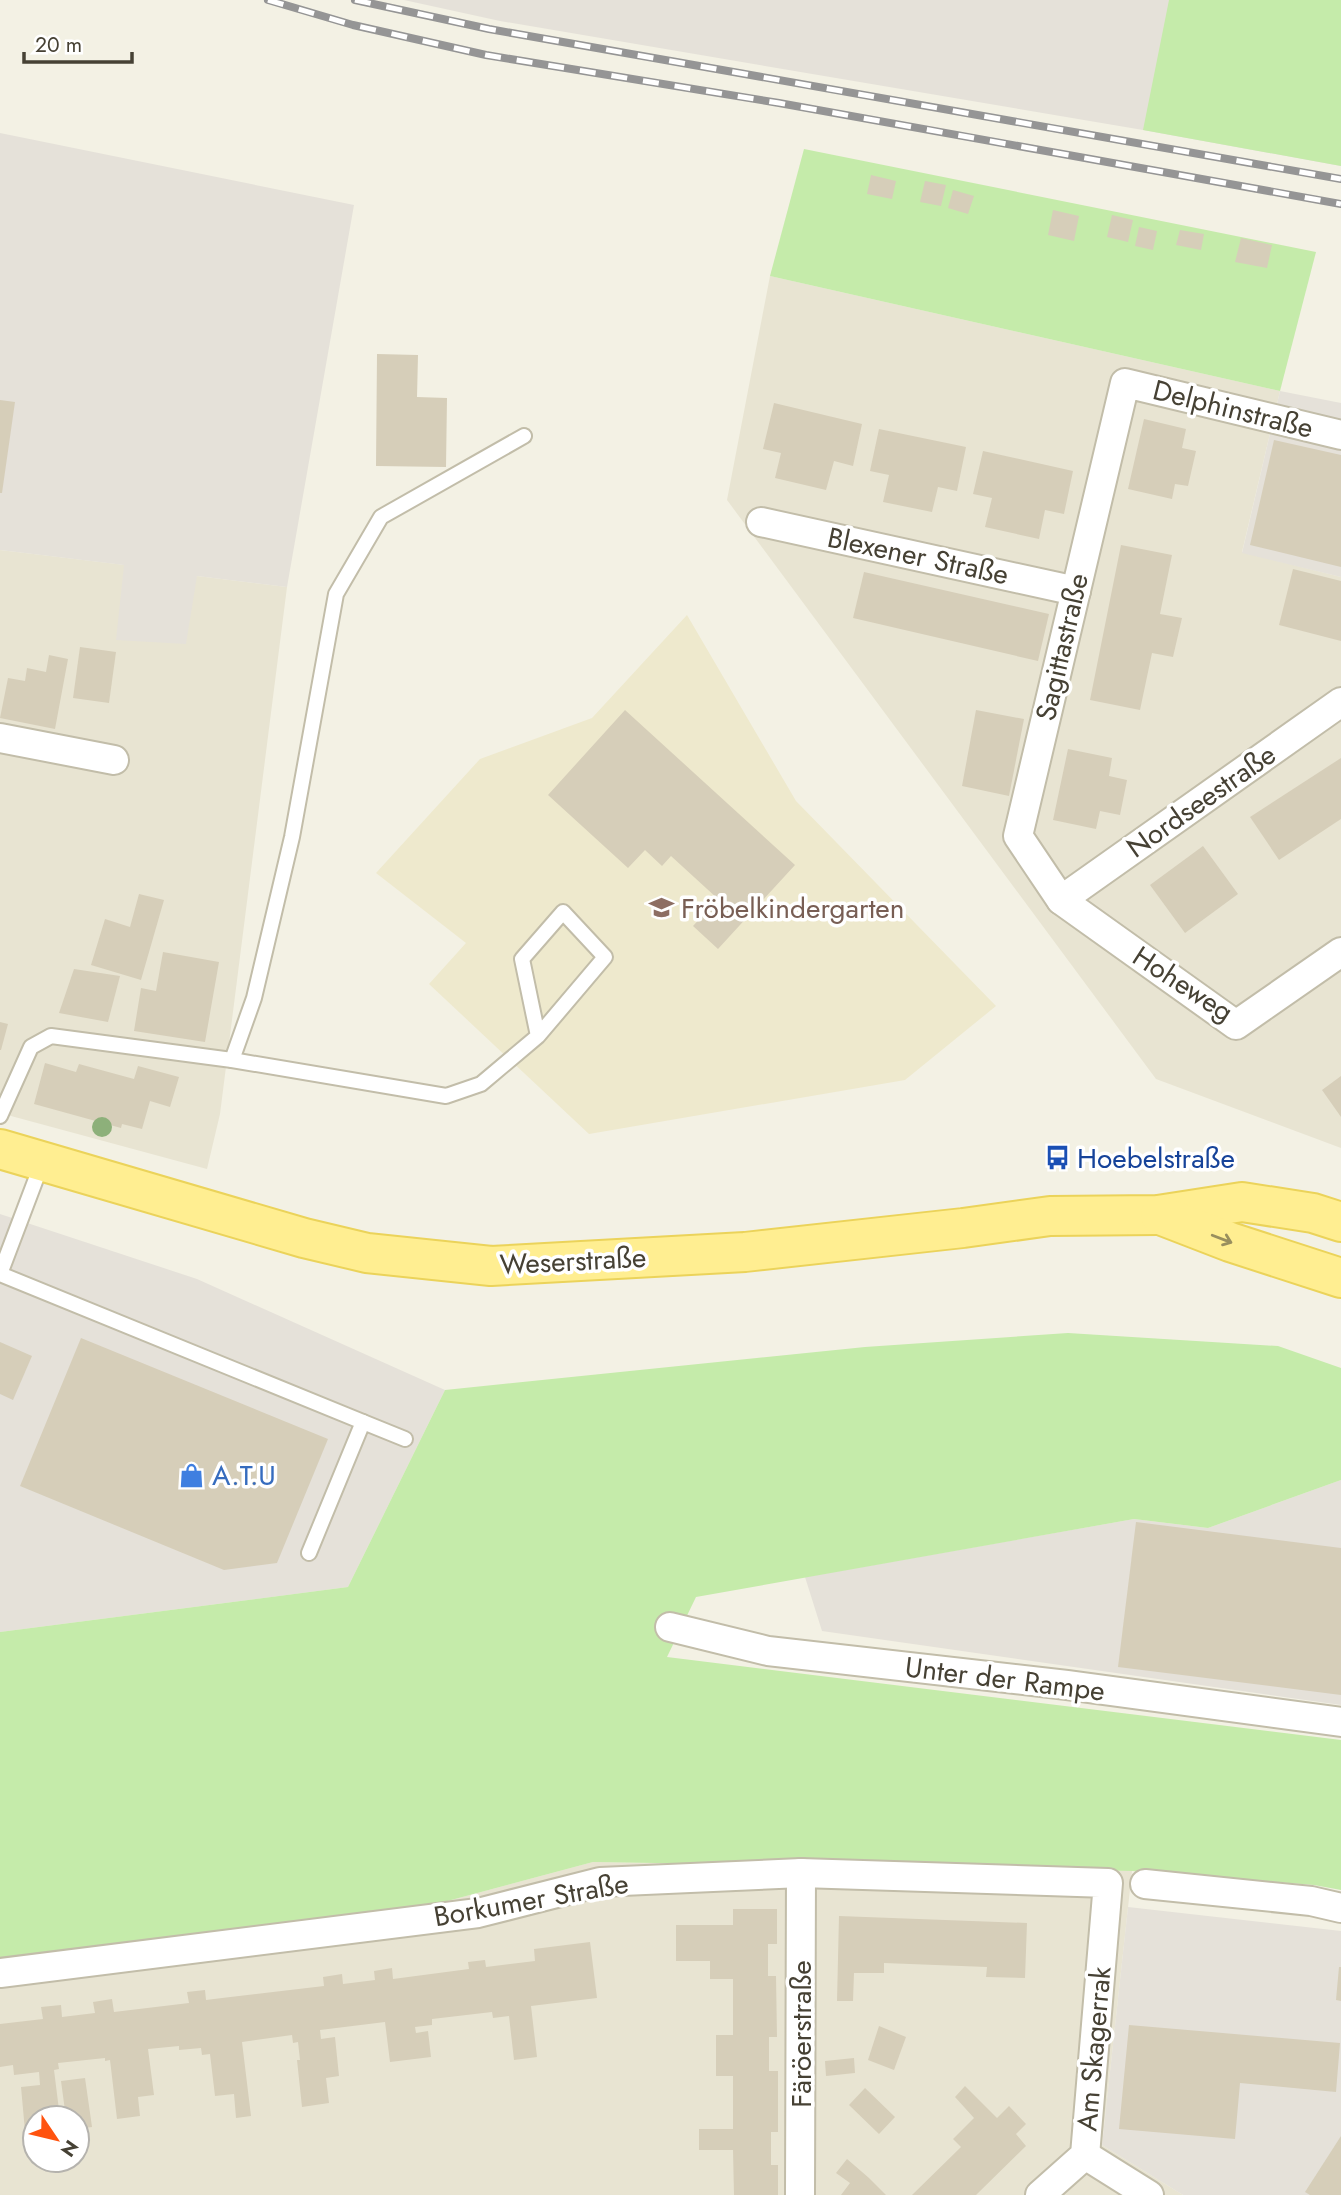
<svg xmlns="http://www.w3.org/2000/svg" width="1341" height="2195" font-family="Jost,sans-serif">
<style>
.residential{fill:#e8e4d2;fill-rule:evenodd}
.industrial{fill:#e5e1d9}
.education{fill:#eee9cd}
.green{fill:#c5ebaa}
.building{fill:#d6ceb9}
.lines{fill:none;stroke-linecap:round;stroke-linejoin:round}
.service-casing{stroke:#c2bda9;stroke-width:18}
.minor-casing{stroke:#c2bda9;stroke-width:32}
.primary-casing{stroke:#ebd35a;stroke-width:42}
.service{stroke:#fff;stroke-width:14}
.minor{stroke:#fff;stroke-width:28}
.primary{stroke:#ffee91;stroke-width:38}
.rail-casing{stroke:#959595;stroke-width:8}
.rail{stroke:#fff;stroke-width:5;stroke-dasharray:16;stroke-linecap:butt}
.tree{fill:#8db07a}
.oneway{stroke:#998f5e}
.labels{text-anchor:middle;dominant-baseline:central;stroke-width:7;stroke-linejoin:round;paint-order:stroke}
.street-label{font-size:28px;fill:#464134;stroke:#fff}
.education-label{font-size:28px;fill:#785e54;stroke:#fff;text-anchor:start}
.transit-label{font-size:28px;fill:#164399;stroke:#fff;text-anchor:start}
.shop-label{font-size:28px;fill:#366cbe;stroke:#fff;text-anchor:start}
</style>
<rect width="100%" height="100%" fill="#f3f1e4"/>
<g class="residential">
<polygon points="770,276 1280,391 1242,552 1341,577 1341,1148 1156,1079 727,500"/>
<polygon points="0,550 125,565 117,640 197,576 287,587 220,1114 207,1169 0,1113"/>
<path d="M593 1862 1132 1871 1102 2145 1183 2195H0V1959L425 1907ZM35 2118H77V2160H35Z"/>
</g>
<g class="industrial">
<polygon points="404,0 1341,0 1341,166 1143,130 500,21"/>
<polygon points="0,133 354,205 287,587 197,576 186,644 116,640 124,565 0,550"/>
<polygon points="1280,391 1341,403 1341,577 1242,553"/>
<polygon points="0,1214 197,1279 445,1390 348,1587 0,1632"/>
<polygon points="1341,1480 1341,1705 822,1631 805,1577 1134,1519 1208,1528"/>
<polygon points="1128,1907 1341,1931 1341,2195 1183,2195 1102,2145"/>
</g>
<polygon class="education" points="687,615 796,801 996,1006 905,1080 589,1134 429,984 466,943 376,873 480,759 592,718"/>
<g class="green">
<polygon points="1169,0 1341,0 1341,166 1143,130"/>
<polygon points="804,149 1316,252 1280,391 770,276"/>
<polygon points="1068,1333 1278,1346 1341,1368 1341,1480 1208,1528 1134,1519 696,1597 667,1657 1341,1740 1341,1890 1314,1885 1132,1871 593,1862 425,1907 0,1959 0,1632 348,1587 445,1390 865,1347"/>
</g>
<g class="building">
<polygon points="871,175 896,181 892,199 867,194"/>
<polygon points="925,181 946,185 941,206 920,202"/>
<polygon points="953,190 974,196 968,214 948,208"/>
<polygon points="1053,210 1079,216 1074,241 1048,235"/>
<polygon points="1112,215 1133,220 1128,242 1107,237"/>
<polygon points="1139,227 1157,231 1153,250 1135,246"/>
<polygon points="1180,230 1204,234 1201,250 1176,245"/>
<polygon points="1241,238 1272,245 1267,268 1235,262"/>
<polygon points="377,354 418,355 417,397 447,398 446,467 376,466"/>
<polygon points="0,400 15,402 2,493 0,493"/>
<polygon points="774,403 862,424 853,466 834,461 826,490 775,478 781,453 763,449"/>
<polygon points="1144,419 1186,429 1182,448 1196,451 1188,486 1175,484 1172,499 1128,489"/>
<polygon points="879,429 966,447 957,491 938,487 932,512 883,502 889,475 870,471"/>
<polygon points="1274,440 1341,455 1341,567 1250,545"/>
<polygon points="983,451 1073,471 1064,514 1045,510 1039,539 985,527 992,498 973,494"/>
<polygon points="1121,545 1172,555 1160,614 1182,618 1173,657 1152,653 1140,710 1090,700"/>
<polygon points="1293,569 1341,581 1341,641 1279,625"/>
<polygon points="864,572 1049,614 1038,661 853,618"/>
<polygon points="80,647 116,652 109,703 73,698"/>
<polygon points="49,655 68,659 55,729 0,718 8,678 25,681 27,668 46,672"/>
<polygon points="625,710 795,865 718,949 693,926 718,899 671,856 662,866 645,850 628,868 548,795"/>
<polygon points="976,710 1024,719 1009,796 962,786"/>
<polygon points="1068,749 1112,758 1109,776 1127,780 1120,815 1100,811 1096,829 1053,820"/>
<polygon points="1341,758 1341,819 1279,860 1250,817"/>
<polygon points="1203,846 1238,894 1185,933 1150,885"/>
<polygon points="139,894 164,900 141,980 91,965 105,919 130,927"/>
<polygon points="163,952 219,962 205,1042 134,1031 141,988 156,991"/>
<polygon points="74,969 120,976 108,1022 59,1013"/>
<polygon points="0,1022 8,1024 1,1050 0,1050"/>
<polygon points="45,1063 76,1072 79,1064 134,1079 138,1066 179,1077 170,1107 150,1101 142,1129 122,1124 121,1128 34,1104"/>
<polygon points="1341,1076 1341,1117 1322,1090"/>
<polygon points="81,1338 328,1439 277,1563 224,1570 20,1486"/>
<polygon points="0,1342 32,1356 13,1400 0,1394"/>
<polygon points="1136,1522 1341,1548 1341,1695 1118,1667"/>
<polygon points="733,1909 777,1909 777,1944 768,1944 768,1976 776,1976 777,2037 769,2037 769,2071 778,2071 778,2132 771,2132 771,2165 778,2165 778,2195 734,2195 733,2150 699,2150 699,2129 733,2129 733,2076 716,2076 716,2035 733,2035 733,1979 710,1979 710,1961 676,1961 676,1925 733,1925"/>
<polygon points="839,1916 1027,1923 1025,1978 986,1977 987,1967 884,1963 884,1973 854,1973 853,2001 837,2001"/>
<polygon points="590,1942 597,1998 531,2006 537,2057 514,2060 509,2016 493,2018 492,2012 432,2019 432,2025 415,2027 416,2033 428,2031 431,2057 390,2062 385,2022 320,2030 321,2039 335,2037 339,2076 326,2078 329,2103 302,2107 297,2060 300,2060 298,2042 293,2043 292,2035 242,2042 251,2116 236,2118 234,2094 215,2096 210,2054 202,2055 201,2048 179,2050 179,2046 148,2049 154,2095 138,2097 140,2116 117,2119 110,2060 105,2061 105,2058 58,2063 59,2069 54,2070 60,2118 35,2118 35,2130 25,2131 21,2087 40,2085 39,2072 14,2075 13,2065 0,2067 0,2024 43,2019 41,2007 61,2005 62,2017 95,2013 93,2002 112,1999 114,2012 189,2003 187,1992 205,1990 206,2000 222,1998 324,1986 323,1977 342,1974 343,1984 375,1980 374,1971 392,1968 393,1979 469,1969 468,1962 485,1960 486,1967 535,1961 534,1949"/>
<polygon points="1339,1967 1341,1967 1341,2001 1336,2000"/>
<polygon points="1129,2025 1340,2043 1336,2092 1240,2083 1235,2139 1119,2129"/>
<polygon points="879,2026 906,2037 894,2070 868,2060"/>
<polygon points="854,2058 855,2073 826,2076 825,2061"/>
<polygon points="85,2078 92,2127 77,2129 77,2118 66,2118 61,2081"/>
<polygon points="965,2086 997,2118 1009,2106 1026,2124 1016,2134 1026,2146 976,2195 912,2195 961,2147 953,2139 974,2118 955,2097"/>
<polygon points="865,2088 895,2117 879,2134 849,2105"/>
<polygon points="1341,2136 1341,2195 1310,2195 1305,2192"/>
<polygon points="847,2159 869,2178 886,2195 841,2195 850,2183 836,2173"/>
</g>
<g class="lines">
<defs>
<g id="service">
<polyline points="232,1060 254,998 292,837 336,594 381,517 524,436"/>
<polyline points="0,1116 31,1047 51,1036 232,1060 446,1096 481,1084 538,1036 605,957 563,912 522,959 538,1036"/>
<polyline points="42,1163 0,1274 363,1422 309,1553"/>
<polyline points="363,1422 405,1439"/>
</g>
<g id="minor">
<polyline points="1341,435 1125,383 1018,836 1061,900 1236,1025 1341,952"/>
<polyline points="761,522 1076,591"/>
<polyline points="0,738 114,760"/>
<polyline points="1061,900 1341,702"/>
<polyline points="670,1627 768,1651 1067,1685 1341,1722"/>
<polyline points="1145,1884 1311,1901 1341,1908"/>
<polyline points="0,1973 478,1913 600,1882 801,1873 1108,1883 1085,2155 1040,2195"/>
<polyline points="1085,2155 1149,2195"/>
<polyline points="800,2195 801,1873"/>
</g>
<g id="primary">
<polyline points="0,1149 304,1238 367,1253 491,1266 745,1252 963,1228 1050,1216 1158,1215 1242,1202 1313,1213 1341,1222"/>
<polyline points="1160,1215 1230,1242 1341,1278"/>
</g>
</defs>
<use href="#service" class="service-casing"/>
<use href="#minor" class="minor-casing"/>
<use href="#primary" class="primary-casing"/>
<use href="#service" class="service"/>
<use href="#minor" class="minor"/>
<use href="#primary" class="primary"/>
<defs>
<g id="rail">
<polyline points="268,0 353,25 486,55 779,103 1341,204"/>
<polyline points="355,0 489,29 1341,179"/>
</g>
</defs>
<use href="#rail" class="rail-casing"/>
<use href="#rail" class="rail"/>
</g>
<circle class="tree" cx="102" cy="1127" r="10"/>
<defs><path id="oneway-shaft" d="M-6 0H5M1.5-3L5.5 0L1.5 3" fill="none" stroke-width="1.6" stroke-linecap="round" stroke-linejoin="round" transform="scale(1.75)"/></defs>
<use class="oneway" href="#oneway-shaft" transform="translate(1222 1239) rotate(21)"/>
<defs>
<symbol id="school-bare" viewBox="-9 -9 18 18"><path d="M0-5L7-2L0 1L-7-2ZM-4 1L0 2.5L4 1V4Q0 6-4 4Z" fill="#8d6e63" stroke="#fff" stroke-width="2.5" paint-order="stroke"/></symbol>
<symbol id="bus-bare" viewBox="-9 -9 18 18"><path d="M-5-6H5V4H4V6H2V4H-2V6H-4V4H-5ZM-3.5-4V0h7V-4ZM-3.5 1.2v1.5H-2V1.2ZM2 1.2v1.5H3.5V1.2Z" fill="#1a4fb4" stroke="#fff" stroke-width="2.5" paint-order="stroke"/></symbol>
<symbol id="shop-bare" viewBox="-9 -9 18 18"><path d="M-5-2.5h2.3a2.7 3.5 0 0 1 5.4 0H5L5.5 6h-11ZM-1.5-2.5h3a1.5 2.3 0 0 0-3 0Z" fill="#3f7fe0" stroke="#fff" stroke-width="2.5" paint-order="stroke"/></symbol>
</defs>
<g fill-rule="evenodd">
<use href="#school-bare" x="644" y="890" width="35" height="35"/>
<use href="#bus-bare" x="1040" y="1140" width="35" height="35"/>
<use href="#shop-bare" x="174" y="1458" width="35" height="35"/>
</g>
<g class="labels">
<g class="street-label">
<text transform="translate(1233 409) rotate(14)">Delphinstraße</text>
<text transform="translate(918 556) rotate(12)">Blexener Straße</text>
<text transform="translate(1062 647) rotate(-77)">Sagittastraße</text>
<text transform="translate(1201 801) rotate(-35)">Nordseestraße</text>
<text transform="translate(1183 984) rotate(33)">Hoheweg</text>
<text transform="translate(573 1261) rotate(-3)">Weserstraße</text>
<text transform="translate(1005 1679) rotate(7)">Unter der Rampe</text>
<text transform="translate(531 1900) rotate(-10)">Borkumer Straße</text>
<text transform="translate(801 2034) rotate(-90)">Färöerstraße</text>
<text transform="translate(1094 2049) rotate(-85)">Am Skagerrak</text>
</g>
<g class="education-label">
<text x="681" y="908">Fröbelkindergarten</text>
</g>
<g class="transit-label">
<text x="1077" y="1158">Hoebelstraße</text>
</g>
<g class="shop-label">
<text x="212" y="1475">A.T.U</text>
</g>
</g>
<g transform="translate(56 2139) rotate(125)"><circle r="33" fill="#ffffff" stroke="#b5b3ae" stroke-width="2"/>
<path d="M0-5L12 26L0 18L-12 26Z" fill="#ff530f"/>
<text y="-10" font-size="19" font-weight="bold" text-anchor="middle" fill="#464134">N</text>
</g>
<path d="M24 52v10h108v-10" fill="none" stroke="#464134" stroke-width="3.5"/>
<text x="35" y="52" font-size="21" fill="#464134" stroke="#ffffff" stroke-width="5" paint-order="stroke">20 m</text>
</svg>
